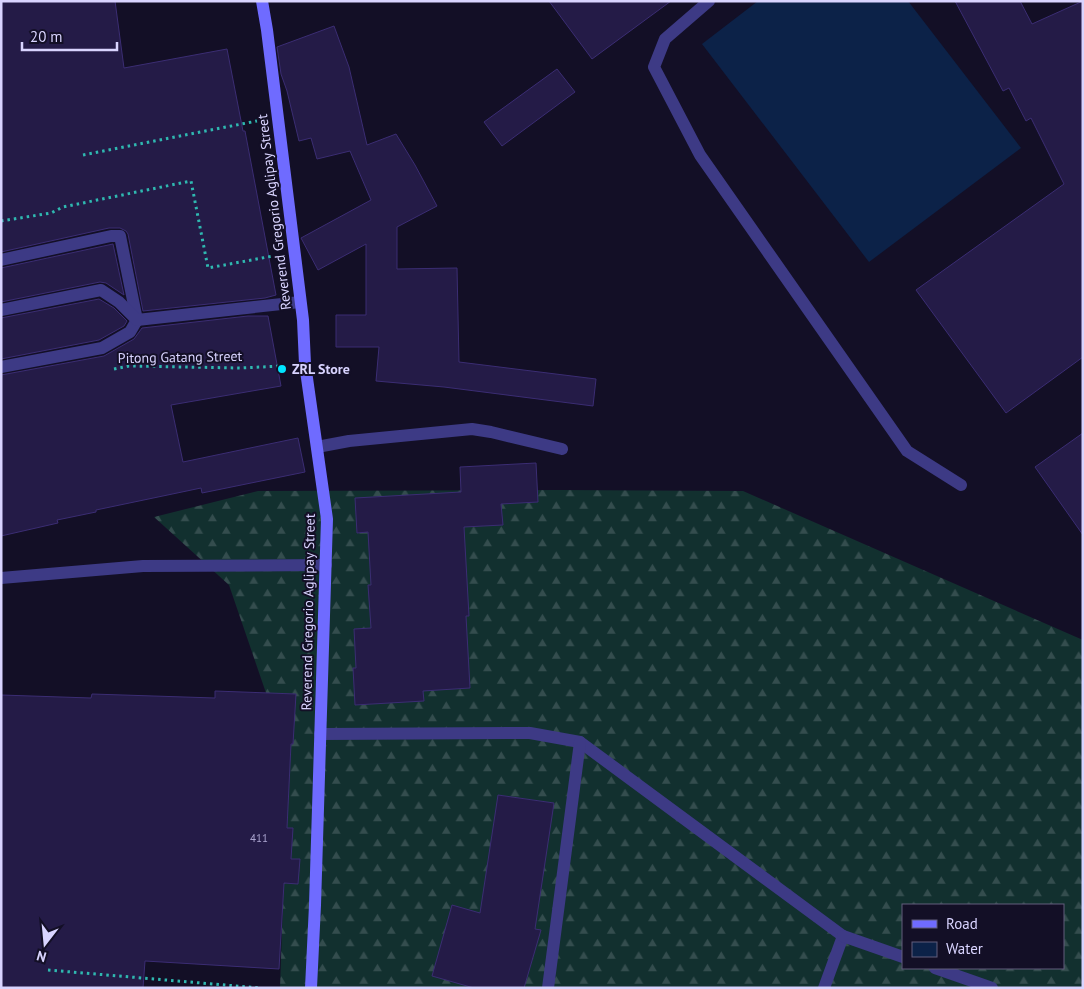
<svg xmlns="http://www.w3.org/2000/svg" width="1084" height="989" font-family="'PT Sans',sans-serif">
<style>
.forest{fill:url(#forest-firs);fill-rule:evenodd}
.water{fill:#0c2248}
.building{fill:#241b47;stroke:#3b2d73}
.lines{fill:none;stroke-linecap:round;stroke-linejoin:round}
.path{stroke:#2fb8b0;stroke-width:3;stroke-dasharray:2.5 4;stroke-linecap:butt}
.lane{stroke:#3d3a85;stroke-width:12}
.secondary{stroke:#6f6bff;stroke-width:12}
.poi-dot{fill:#00e5ff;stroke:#130f26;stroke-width:2}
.labels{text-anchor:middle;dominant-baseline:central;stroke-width:4;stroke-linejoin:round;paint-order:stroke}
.number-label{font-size:11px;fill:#aca6d1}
.street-label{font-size:14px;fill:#d9d4ff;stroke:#130f26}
.poi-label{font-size:14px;font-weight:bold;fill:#d9d4ff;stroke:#130f26;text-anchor:start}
</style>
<defs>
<pattern id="forest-firs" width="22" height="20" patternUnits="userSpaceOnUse" patternTransform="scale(1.25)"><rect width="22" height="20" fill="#12302f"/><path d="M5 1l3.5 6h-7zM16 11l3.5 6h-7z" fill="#344d4e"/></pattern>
</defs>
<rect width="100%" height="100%" fill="#130f26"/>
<path class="forest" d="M558 490 743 491 1083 640V988H280L288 757 229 585 154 517 258 491ZM903 905H1063V968H903Z"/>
<polygon class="water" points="758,1 908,1 1021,148 869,262 702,44"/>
<g class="building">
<polygon points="1,1 115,1 124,68 227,49 243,131 245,131 276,295 265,298 143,311 128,234 126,231 120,228 109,228 1,252"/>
<polygon points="549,1 671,1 592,59"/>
<polygon points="955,1 1020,1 1032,24 1083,1 1083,357 1006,413 916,290 1064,184 1031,118 1026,121 1009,88 1003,91"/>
<polygon points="334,26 349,67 367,145 396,134 415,165 437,206 397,227 397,269 457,268 459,362 596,379 593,406 444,387 376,381 379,347 336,347 336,315 366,315 366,244 318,270 301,238 371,200 350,151 317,159 311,138 299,141 287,91 281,74 277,47"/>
<polygon points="557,69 575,92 502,146 484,122"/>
<polygon points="113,244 124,295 106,283 100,282 1,302 1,268"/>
<polygon points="99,299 114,308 127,321 124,326 99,340 1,359 1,318"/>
<polygon points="248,316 268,316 281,386 171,405 183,462 298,438 305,472 202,493 201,488 96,510 96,512 57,520 58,523 1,536 1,375 104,356 134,339 142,328"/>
<polygon points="1083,433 1083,535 1035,467"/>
<polygon points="536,463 538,502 501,504 503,525 464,527 469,616 466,616 470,688 423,691 424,701 355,705 353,668 356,668 354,629 371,628 368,585 371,585 368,532 357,533 355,498 461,492 460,467"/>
<polygon points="215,691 296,694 293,744 291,744 287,828 293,828 291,859 300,859 298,884 284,883 279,969 145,961 143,988 1,988 1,695 91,698 92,694 215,698"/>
<polygon points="498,795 554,803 535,929 541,930 524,988 474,988 432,976 452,905 480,913"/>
</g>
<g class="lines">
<g class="path">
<polyline points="83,155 257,121"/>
<polyline points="1,221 51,213 63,207 191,181 208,268 273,256"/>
<polyline points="114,369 129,366 240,368 282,366"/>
<polyline points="48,970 260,988"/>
</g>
<g class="lane">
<polyline points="709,1 665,39 654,67 700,155 907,451 961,485"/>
<polyline points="1,260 111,236 120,236 137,320 130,332 102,348 1,367"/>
<polyline points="1,310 101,290 119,302 137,320 300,302"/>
<polyline points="317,447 349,441 472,429 491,432 562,449"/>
<polyline points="1,578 143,566 326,565"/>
<polyline points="320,734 530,733 580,742 843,936 824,988"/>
<polyline points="843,936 903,957"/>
<polyline points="935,968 992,988"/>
<polyline points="548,988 580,742"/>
</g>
<polyline class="secondary" points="262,1 267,30 303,320 305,364 327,519 315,905 311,988"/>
</g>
<circle class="poi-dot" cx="282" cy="369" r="5"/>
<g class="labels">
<g class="number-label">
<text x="259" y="838">411</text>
</g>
<g class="street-label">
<text transform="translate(274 212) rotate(-97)">Reverend Gregorio Aglipay Street</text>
<text transform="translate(180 357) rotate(-1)">Pitong Gatang Street</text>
<text transform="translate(308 612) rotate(-89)">Reverend Gregorio Aglipay Street</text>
</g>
<g class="poi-label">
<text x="292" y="369">ZRL Store</text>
</g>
</g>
<rect width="1084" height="989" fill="none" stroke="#d9d4ff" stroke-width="5"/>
<rect x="902" y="904" width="162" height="65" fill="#130f26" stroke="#625e7d"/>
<rect x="912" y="920" width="25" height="8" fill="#6f6bff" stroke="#625e7d"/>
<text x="946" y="929" font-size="15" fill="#d9d4ff">Road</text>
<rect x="912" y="942" width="25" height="15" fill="#0c2248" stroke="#625e7d"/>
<text x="946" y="954" font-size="15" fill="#d9d4ff">Water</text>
<g transform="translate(45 944) rotate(196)" stroke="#130f26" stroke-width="4" paint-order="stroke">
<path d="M0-4L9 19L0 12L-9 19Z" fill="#d9d4ff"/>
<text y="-8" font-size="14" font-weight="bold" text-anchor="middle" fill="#d9d4ff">N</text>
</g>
<path d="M22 42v8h95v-8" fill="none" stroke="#d9d4ff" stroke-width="2.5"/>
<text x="30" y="42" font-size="15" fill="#d9d4ff" stroke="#130f26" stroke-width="4" paint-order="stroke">20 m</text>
</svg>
